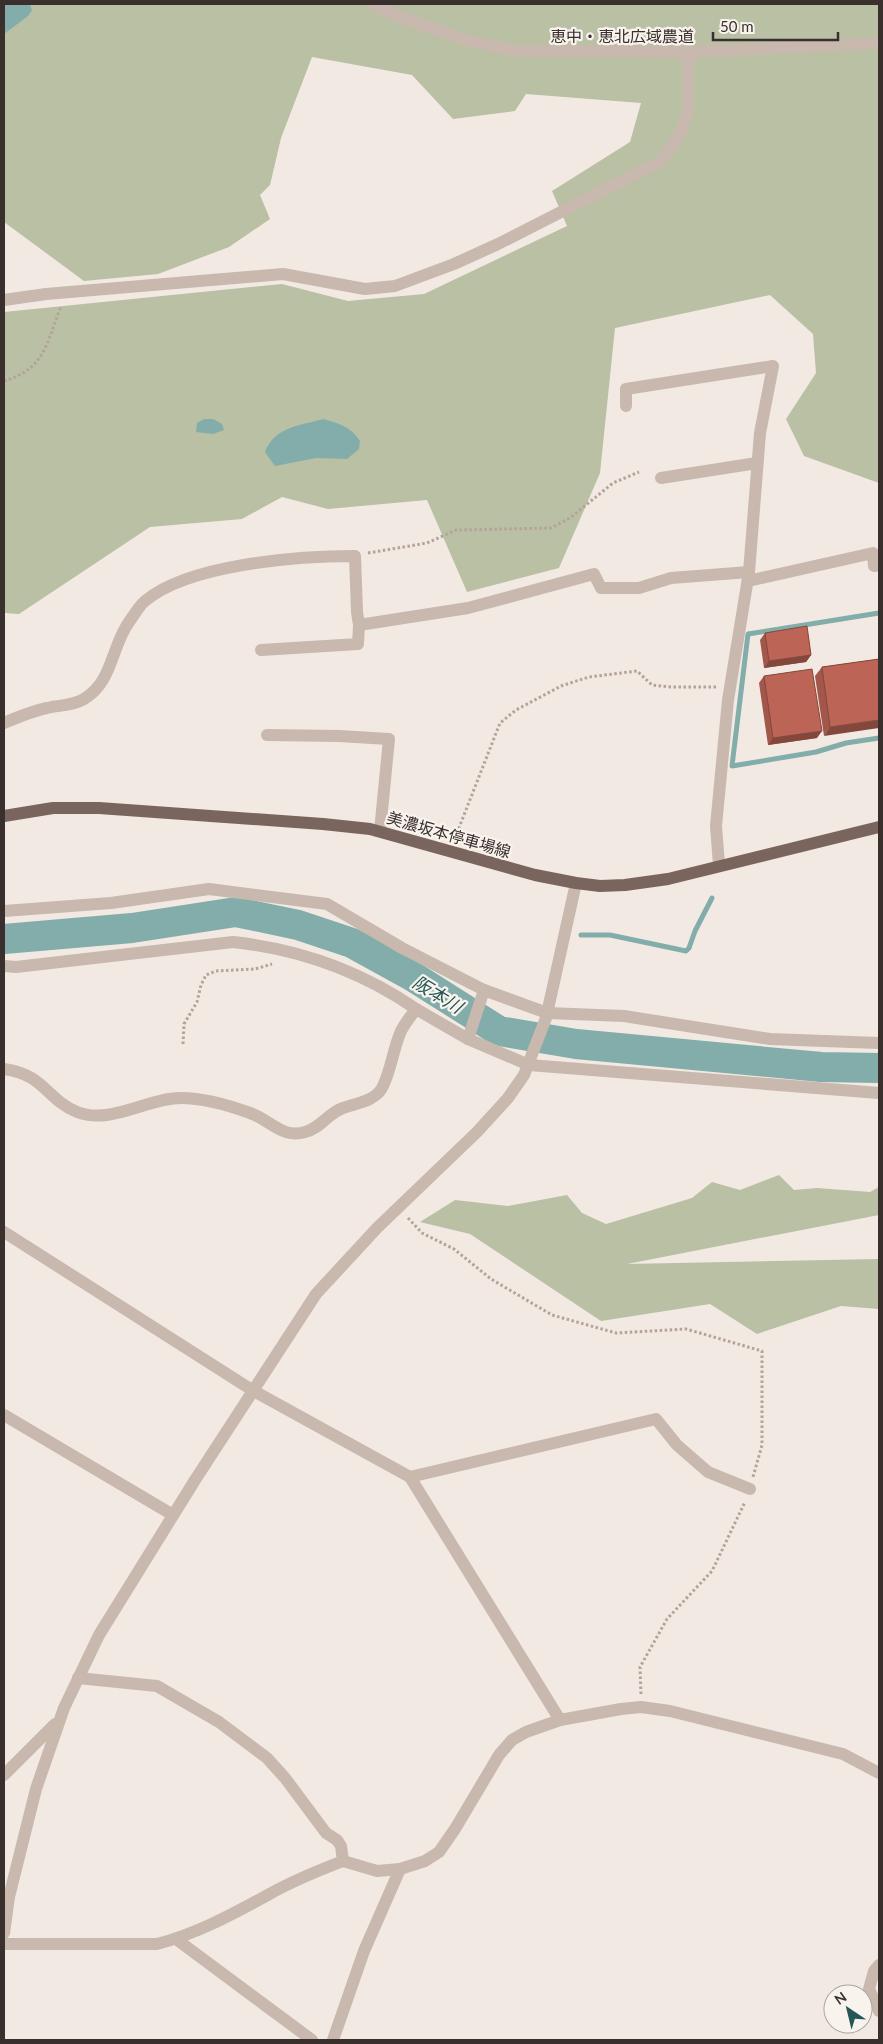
<svg xmlns="http://www.w3.org/2000/svg" width="883" height="2044" font-family="Lato,'Noto Sans JP',sans-serif">
<style>
.green{fill:#b9c0a3}
.water{fill:#83adaa}
.lines{fill:none;stroke-linecap:round;stroke-linejoin:round}
.stream{stroke:#83adaa;stroke-width:5}
.river{stroke:#83adaa;stroke-width:30}
.path{stroke:#b5a298;stroke-width:3;stroke-dasharray:2.5 2.5;stroke-linecap:butt}
.minor{stroke:#c9b8ae;stroke-width:12}
.major{stroke:#79655e;stroke-width:12}
.wall{fill:#a2574a}
.shaded-wall{fill:#84473c}
.building{fill:#bc6556;stroke:#84473c}
.labels{text-anchor:middle;dominant-baseline:central;stroke-width:4.5;stroke-linejoin:round;paint-order:stroke}
.street-label{font-size:16px;fill:#392f2c;stroke:#f9f3ee}
.water-label{font-size:18px;font-style:italic;fill:#245756;stroke:#f9f3ee}
</style>
<rect width="100%" height="100%" fill="#f2e9e2"/>
<g class="green">
<polygon points="4,4 879,4 879,483 804,456 786,419 816,373 813,334 770,295 615,328 600,473 559,568 467,592 427,500 328,509 282,497 242,519 150,527 19,614 4,613 4,312 282,284 348,301 424,294 567,226 552,191 630,142 641,103 526,94 515,111 453,119 412,75 312,57 281,138 270,185 260,195 270,219 229,247 158,274 84,281 4,222"/>
<polygon points="779,1175 794,1190 817,1188 870,1192 879,1187 879,1215 627,1264 879,1259 879,1309 841,1306 757,1334 710,1304 601,1321 470,1234 420,1222 455,1200 508,1206 567,1195 582,1213 606,1224 692,1198 712,1182 740,1190"/>
</g>
<g class="water">
<polygon points="4,4 30,4 32,10 28,16 4,34"/>
<polygon points="204,419 213,419 222,424 224,430 213,434 196,432 197,423"/>
<path d="M324 419C340 424 351 427 360 441L359 449 347 459 316 458 275 466 265 452C274 427 301 425 324 419Z"/>
</g>
<g class="lines">
<g class="stream">
<polyline points="879,613 748,634 732,766 816,752 846,743 879,738"/>
<polyline points="581,935 610,935 686,951 689,948 695,931 712,898"/>
</g>
<polyline class="river" points="4,939 132,928 236,912 298,925 352,943 412,976 499,1031 576,1044 821,1067 879,1068"/>
<g class="path">
<path d="M4 381C45 369 46 344 60 309V306"/>
<polyline points="368,553 427,543 456,530 551,528 570,518 613,483 639,472"/>
<polyline points="455,838 500,723 516,710 561,686 589,677 637,671 652,685 671,687 717,687"/>
<polyline points="183,1044 184,1024 197,1002 201,985 206,975 216,971 255,969 272,964"/>
<polyline points="408,1218 422,1233 454,1249 491,1279 552,1315 616,1333 686,1329 762,1351 762,1445 753,1477"/>
<polyline points="641,1694 640,1667 667,1619 712,1571 745,1502"/>
</g>
<g class="minor">
<polyline points="373,4 397,16 466,40 518,51 688,52 879,43"/>
<polyline points="4,300 46,294 283,274 365,289 395,286 454,264 498,244 661,161 679,136 688,111 688,52"/>
<polyline points="626,406 626,389 773,366 760,433 749,572 728,700 716,826 719,865"/>
<polyline points="661,478 757,463"/>
<polyline points="748,581 873,553 874,566 879,565"/>
<polyline points="261,650 358,644 359,625"/>
<path d="M4 723C18 717 32 711 47 708 60 705 72 706 84 699 113 682 111 647 129 622 134 615 139 606 145 601 189 564 299 556 355 556L357 612 359 625 468 608 594 574 601 588H639L671 578 749 572"/>
<polyline points="267,735 339,736 389,739 380,831"/>
<polyline points="4,911 111,903 209,889 327,904 402,948 484,990 547,1013 624,1016 770,1039 879,1043"/>
<path d="M4 966 16 967 233 942C298 949 361 971 416 1009"/>
<polyline points="468,1039 484,990"/>
<path d="M4 1069C44 1074 47 1100 77 1112 111 1125 147 1098 181 1098 204 1098 228 1105 250 1113 270 1120 283 1139 305 1132 321 1128 328 1113 343 1108 356 1103 375 1101 382 1088 391 1071 393 1049 401 1031 405 1023 411 1016 416 1009L468 1039 529 1065 879 1093"/>
<polyline points="4,1232 252,1390 410,1477 560,1720"/>
<polyline points="4,1415 173,1515"/>
<polyline points="410,1477 656,1419 677,1445 708,1472 750,1489"/>
<polyline points="78,1678 157,1686 219,1722 267,1758 285,1778 326,1833 337,1840 341,1846 343,1861"/>
<polyline points="4,1775 55,1724"/>
<polyline points="4,1933 9,1897 36,1789 64,1708 99,1635 195,1480 316,1294 377,1228 477,1132 508,1098 524,1075 546,1018 576,883"/>
<polyline points="176,1939 312,2040"/>
<path d="M4 1944H157C196 1934 231 1915 266 1896 290 1882 317 1871 343 1861L377 1871 400 1869 425 1861 439 1852 455 1829 499 1755 512 1740 526 1732 560 1720 621 1709 641 1707 670 1711 843 1754 879 1773"/>
<polyline points="879,1965 874,1971 869,1989 879,2011"/>
<polyline points="333,2040 364,1951 400,1869"/>
</g>
<polyline class="major" points="4,816 53,808 99,808 323,824 370,829 535,875 576,883 600,886 625,885 668,879 879,827"/>
</g>
<g class="wall">
<polygon points="765,633 811,655 806,662 764,668 760,640"/>
<polygon points="879,659 824,736 815,676 822,667"/>
<polygon points="764,676 817,738 768,745 759,683"/>
</g>
<g class="shaded-wall">
<polygon points="811,655 806,662 764,668 769,661"/>
<polygon points="879,720 879,728 824,736 830,727"/>
<polygon points="822,731 817,738 768,745 773,738"/>
</g>
<g class="building">
<polygon points="807,626 811,655 769,661 765,633"/>
<polygon points="879,659 879,720 830,727 822,667"/>
<polygon points="812,669 822,731 773,738 764,676"/>
</g>
<g class="labels">
<g class="street-label">
<text x="622" y="35">恵中・恵北広域農道</text>
<text transform="translate(449 834) rotate(16)">美濃坂本停車場線</text>
</g>
<g class="water-label">
<text transform="translate(438 994) rotate(31)">阪本川</text>
</g>
</g>
<rect width="883" height="2044" fill="none" stroke="#392f2c" stroke-width="10"/>
<g transform="translate(848 2009) rotate(325)"><circle r="24" fill="#f9f3ee" stroke="#aca5a0"/>
<path d="M0-4L9 19L0 12L-9 19Z" fill="#245756"/>
<text y="-8" font-size="14" font-weight="bold" text-anchor="middle" fill="#392f2c">N</text>
</g>
<path d="M713 32v8h125v-8" fill="none" stroke="#392f2c" stroke-width="2.5"/>
<text x="720" y="32" font-size="15" fill="#392f2c" stroke="#f9f3ee" stroke-width="4" paint-order="stroke">50 m</text>
</svg>
